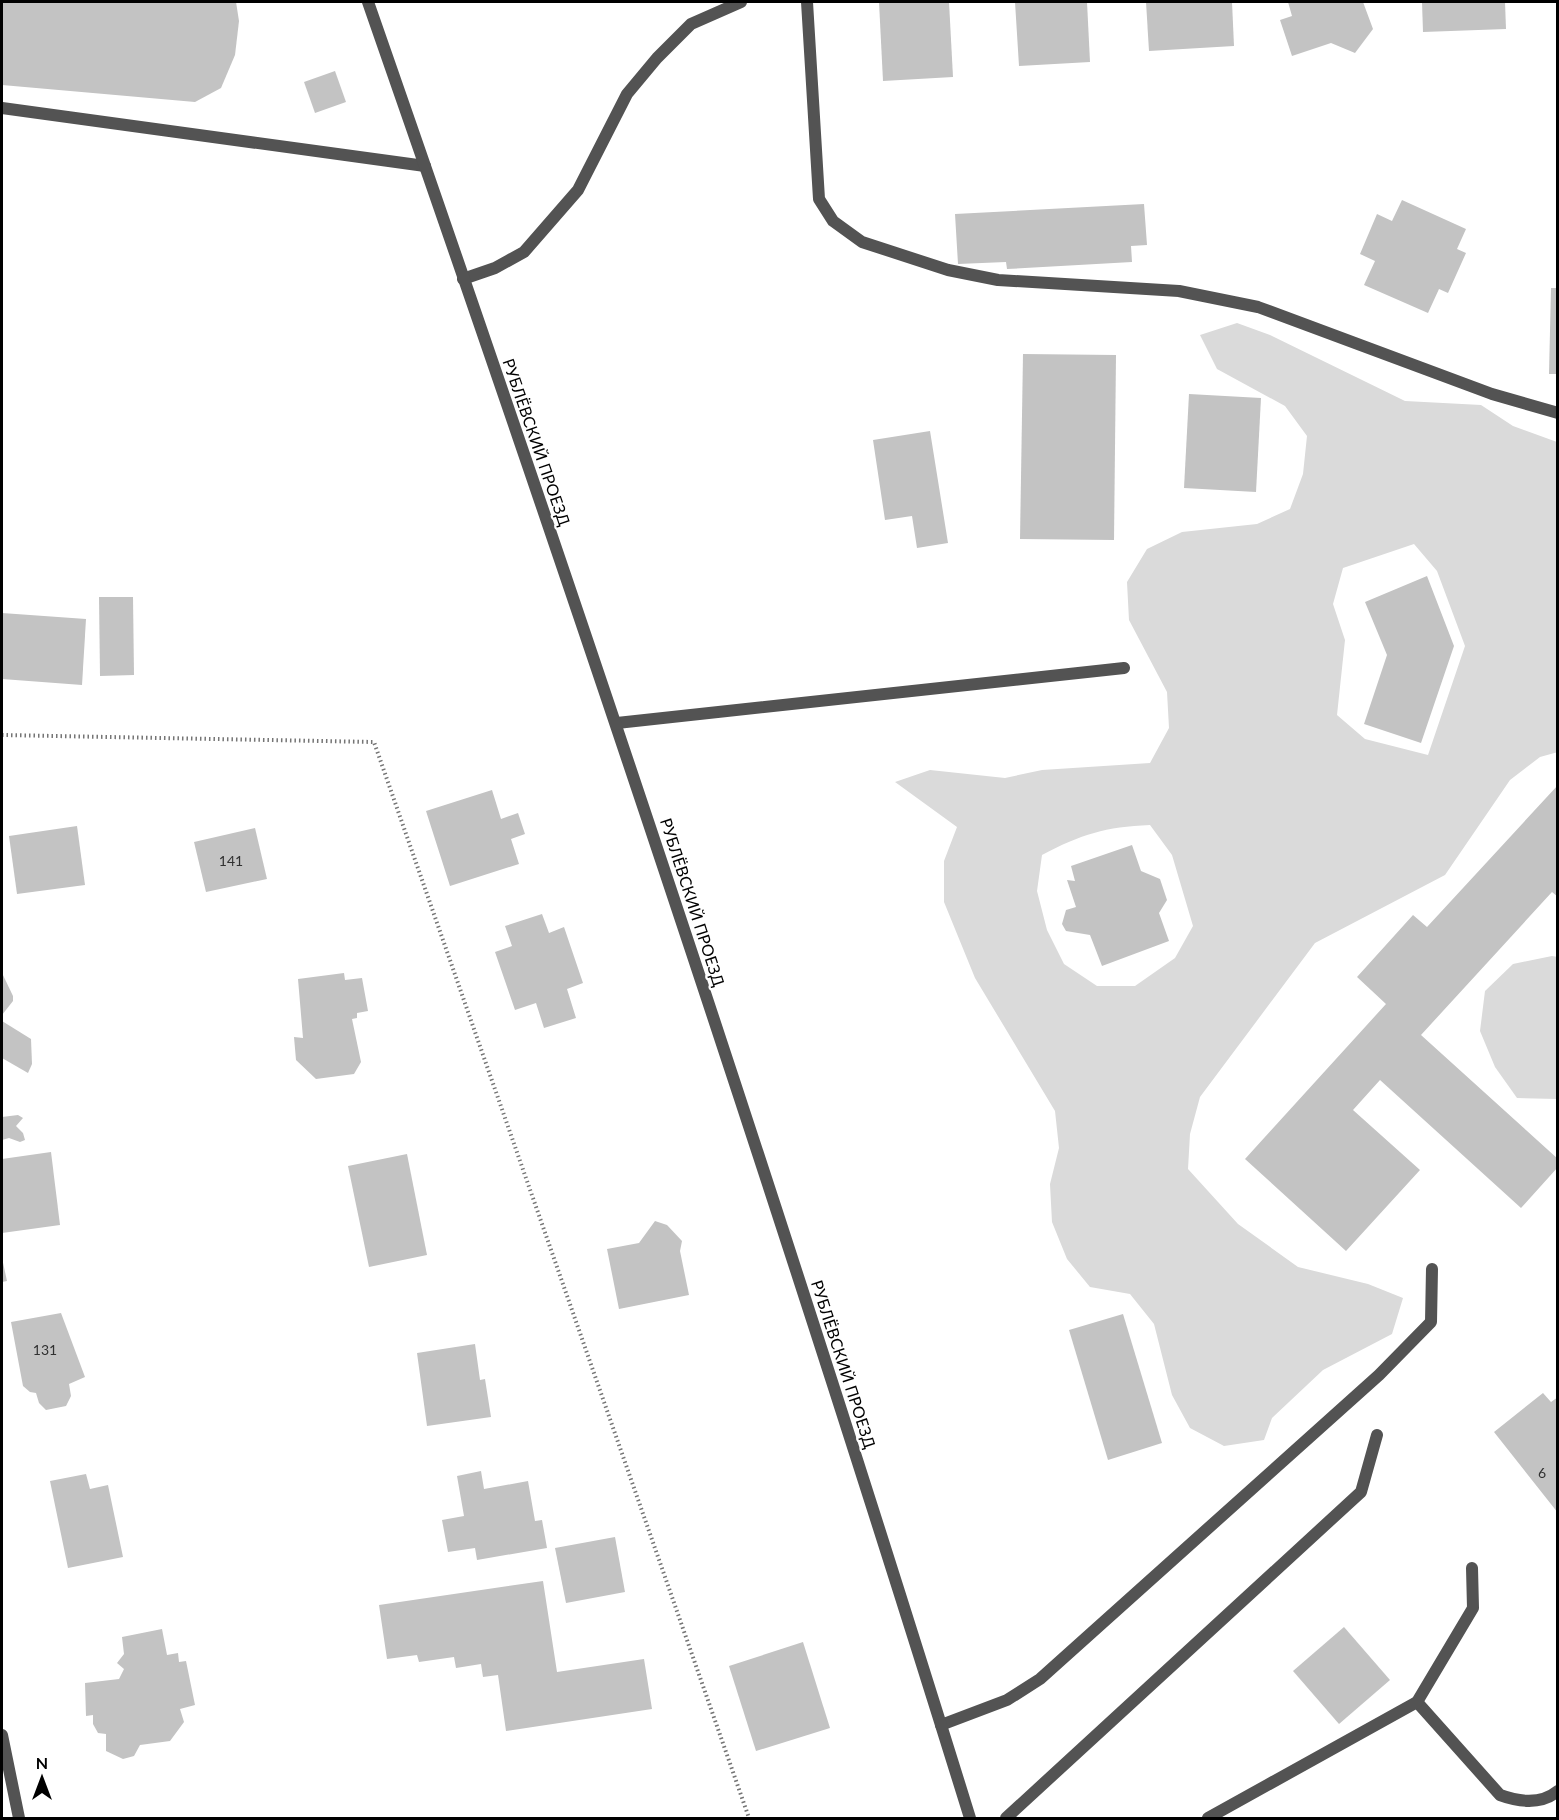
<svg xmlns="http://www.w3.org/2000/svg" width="1559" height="1820" font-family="Lato,sans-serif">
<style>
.green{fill:#dadada;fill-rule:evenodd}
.building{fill:#c3c3c3}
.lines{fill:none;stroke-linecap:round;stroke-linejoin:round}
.path{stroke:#757575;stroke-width:4;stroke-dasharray:1.5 3;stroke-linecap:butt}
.service{stroke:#535353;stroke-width:12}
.tertiary{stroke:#535353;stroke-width:12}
.labels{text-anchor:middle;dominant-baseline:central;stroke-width:4.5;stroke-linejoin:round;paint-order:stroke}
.number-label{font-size:14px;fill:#313131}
.street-label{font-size:16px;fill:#000;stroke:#fff}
</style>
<rect width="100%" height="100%" fill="#fff"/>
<g class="green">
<path d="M1237 323 1270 335 1405 401 1481 405 1513 426 1557 442 1558 752 1540 757 1510 780 1445 875 1315 943 1200 1097 1190 1134 1188 1169 1238 1224 1298 1267 1368 1284 1403 1298 1392 1334 1323 1370 1272 1418 1264 1440 1224 1446 1190 1428 1172 1395 1154 1324 1130 1294 1090 1287 1067 1259 1052 1222 1050 1184 1059 1148 1055 1111 975 978 944 902V861L957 827 895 782 930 770 1005 778 1042 770 1150 763 1169 728 1167 692 1129 620 1127 582 1147 549 1182 532 1257 524 1290 509 1303 474 1307 436 1285 406 1217 369 1200 335ZM1414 544 1437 571 1465 646 1428 755 1365 739 1337 715 1345 640 1333 604 1343 568ZM1150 825 1172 855 1193 926 1175 958 1135 986H1097L1064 964 1047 930 1037 891 1042 855C1082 834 1105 827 1150 825Z"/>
<polygon points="1552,956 1558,957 1557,1099 1517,1098 1495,1067 1480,1031 1485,991 1513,964"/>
</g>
<g class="building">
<polygon points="2,2 236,2 239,21 235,55 221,88 195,102 2,85"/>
<polygon points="879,2 949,2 953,77 883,81"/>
<polygon points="1015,2 1087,2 1090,62 1019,66"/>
<polygon points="1146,2 1232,2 1234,46 1149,51"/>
<polygon points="1288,2 1363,2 1373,29 1355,53 1331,43 1292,56 1280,20 1292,16"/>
<polygon points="1422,2 1505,2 1506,29 1423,32"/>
<polygon points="335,71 346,102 315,113 304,82"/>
<polygon points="1402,200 1466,229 1457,249 1466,253 1448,293 1439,289 1428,313 1364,285 1375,261 1360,254 1377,214 1392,221"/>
<polygon points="1144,204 1147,245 1131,246 1132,262 1007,269 1006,262 958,264 955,214"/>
<polygon points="1551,288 1558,288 1558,374 1549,374"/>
<polygon points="1023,354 1116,355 1114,540 1020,539"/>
<polygon points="1189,394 1261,398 1256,492 1184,488"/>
<polygon points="930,431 948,543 917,548 912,516 885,520 873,440"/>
<polygon points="1427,576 1454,646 1421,743 1364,724 1387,655 1365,602"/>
<polygon points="99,597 133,597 134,675 100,676"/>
<polygon points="2,613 86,619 82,685 2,679"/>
<polygon points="1558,785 1558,897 1552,892 1421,1035 1558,1159 1558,1167 1521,1208 1380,1080 1353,1110 1420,1170 1346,1251 1245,1159 1386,1004 1357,977 1413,915 1427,927"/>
<polygon points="492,790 501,819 518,813 525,834 511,839 519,864 450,886 426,811"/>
<polygon points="77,826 85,885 17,894 9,836"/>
<polygon points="255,828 267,879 206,892 194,842"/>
<polygon points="1132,845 1141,871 1160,879 1167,900 1159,913 1169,941 1102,966 1090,935 1066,931 1062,924 1066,910 1076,907 1067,880 1075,881 1071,866"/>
<polygon points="542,914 549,933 564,927 583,983 567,989 576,1018 544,1028 536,1003 515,1010 495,952 512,946 505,926"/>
<polygon points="2,973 13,996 13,1001 2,1015"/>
<polygon points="344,973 345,980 362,978 368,1011 357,1013 357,1018 352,1019 361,1062 354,1074 316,1079 296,1060 294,1037 303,1038 298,979"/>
<polygon points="2,1021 31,1039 32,1064 28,1073 2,1058"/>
<polygon points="18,1115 23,1118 16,1126 23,1133 25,1140 20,1142 9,1138 2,1140 2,1117"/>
<polygon points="51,1152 60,1225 2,1233 2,1159"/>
<polygon points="407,1154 427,1255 369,1267 348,1166"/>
<polygon points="655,1221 667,1225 682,1241 680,1251 689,1295 619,1309 607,1249 639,1243"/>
<polygon points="2,1258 7,1281 2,1282"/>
<polygon points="61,1313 85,1377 69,1384 71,1396 66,1406 46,1410 39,1403 36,1393 30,1392 23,1386 11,1322"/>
<polygon points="1123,1314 1162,1443 1108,1460 1069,1330"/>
<polygon points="475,1344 480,1380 485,1379 491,1417 427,1426 417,1353"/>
<polygon points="1543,1393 1551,1402 1558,1397 1558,1513 1494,1432"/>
<polygon points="481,1471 484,1489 528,1481 535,1521 542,1520 547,1548 477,1560 475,1548 448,1552 442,1520 464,1516 457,1476"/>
<polygon points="86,1474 90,1489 108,1485 123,1557 68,1568 50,1481"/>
<polygon points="615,1537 625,1592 566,1603 555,1548"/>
<polygon points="543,1581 557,1672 644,1659 652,1709 506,1731 498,1675 483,1677 481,1664 456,1668 454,1657 419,1662 417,1655 387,1659 379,1605"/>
<polygon points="1344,1627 1390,1680 1339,1724 1293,1671"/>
<polygon points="162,1629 167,1655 178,1653 179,1662 186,1661 195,1705 180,1709 184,1722 170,1741 140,1745 134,1756 123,1759 106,1751 106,1734 98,1733 93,1724 93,1715 86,1716 85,1683 119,1679 124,1669 117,1663 124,1654 122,1637"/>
<polygon points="803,1642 830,1728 756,1751 729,1666"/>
</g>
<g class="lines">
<polyline class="path" points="2,735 374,742 749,1818"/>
<g class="service">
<polyline points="807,2 819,199 833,221 862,242 948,270 998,280 1179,291 1258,307 1492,394 1558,413"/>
<polyline points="2,108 425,166"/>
<polyline points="463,279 495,268 524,252 578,190 627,94 657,58 691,24 741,2"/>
<polyline points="617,723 1124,668"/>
<path d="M1417 1702 1500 1795C1519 1802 1541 1805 1558 1791"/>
<polyline points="941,1725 1007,1700 1040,1679 1379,1375 1431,1322 1432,1269"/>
<polyline points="2,1735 19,1818"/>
<polyline points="1006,1818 1361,1492 1377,1435"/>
<polyline points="1208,1818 1417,1702 1473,1608 1472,1568"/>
</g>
<path class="tertiary" d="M368 2C578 604 781 1209 970 1818"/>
</g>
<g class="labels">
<g class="number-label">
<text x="231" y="860">141</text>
<text x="45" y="1349">131</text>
<text x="1542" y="1472">6</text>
</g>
<g class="street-label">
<text transform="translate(537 442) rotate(71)">РУБЛЁВСКИЙ ПРОЕЗД</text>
<text transform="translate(693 902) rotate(72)">РУБЛЁВСКИЙ ПРОЕЗД</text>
<text transform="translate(844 1364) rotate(72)">РУБЛЁВСКИЙ ПРОЕЗД</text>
</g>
</g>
<rect width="1559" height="1820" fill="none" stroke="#000000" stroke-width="6"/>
<g transform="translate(42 1778)" stroke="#ffffff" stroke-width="4.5" paint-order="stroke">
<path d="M0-4.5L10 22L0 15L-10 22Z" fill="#000000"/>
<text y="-9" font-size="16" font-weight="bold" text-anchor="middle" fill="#000000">N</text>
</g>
</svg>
